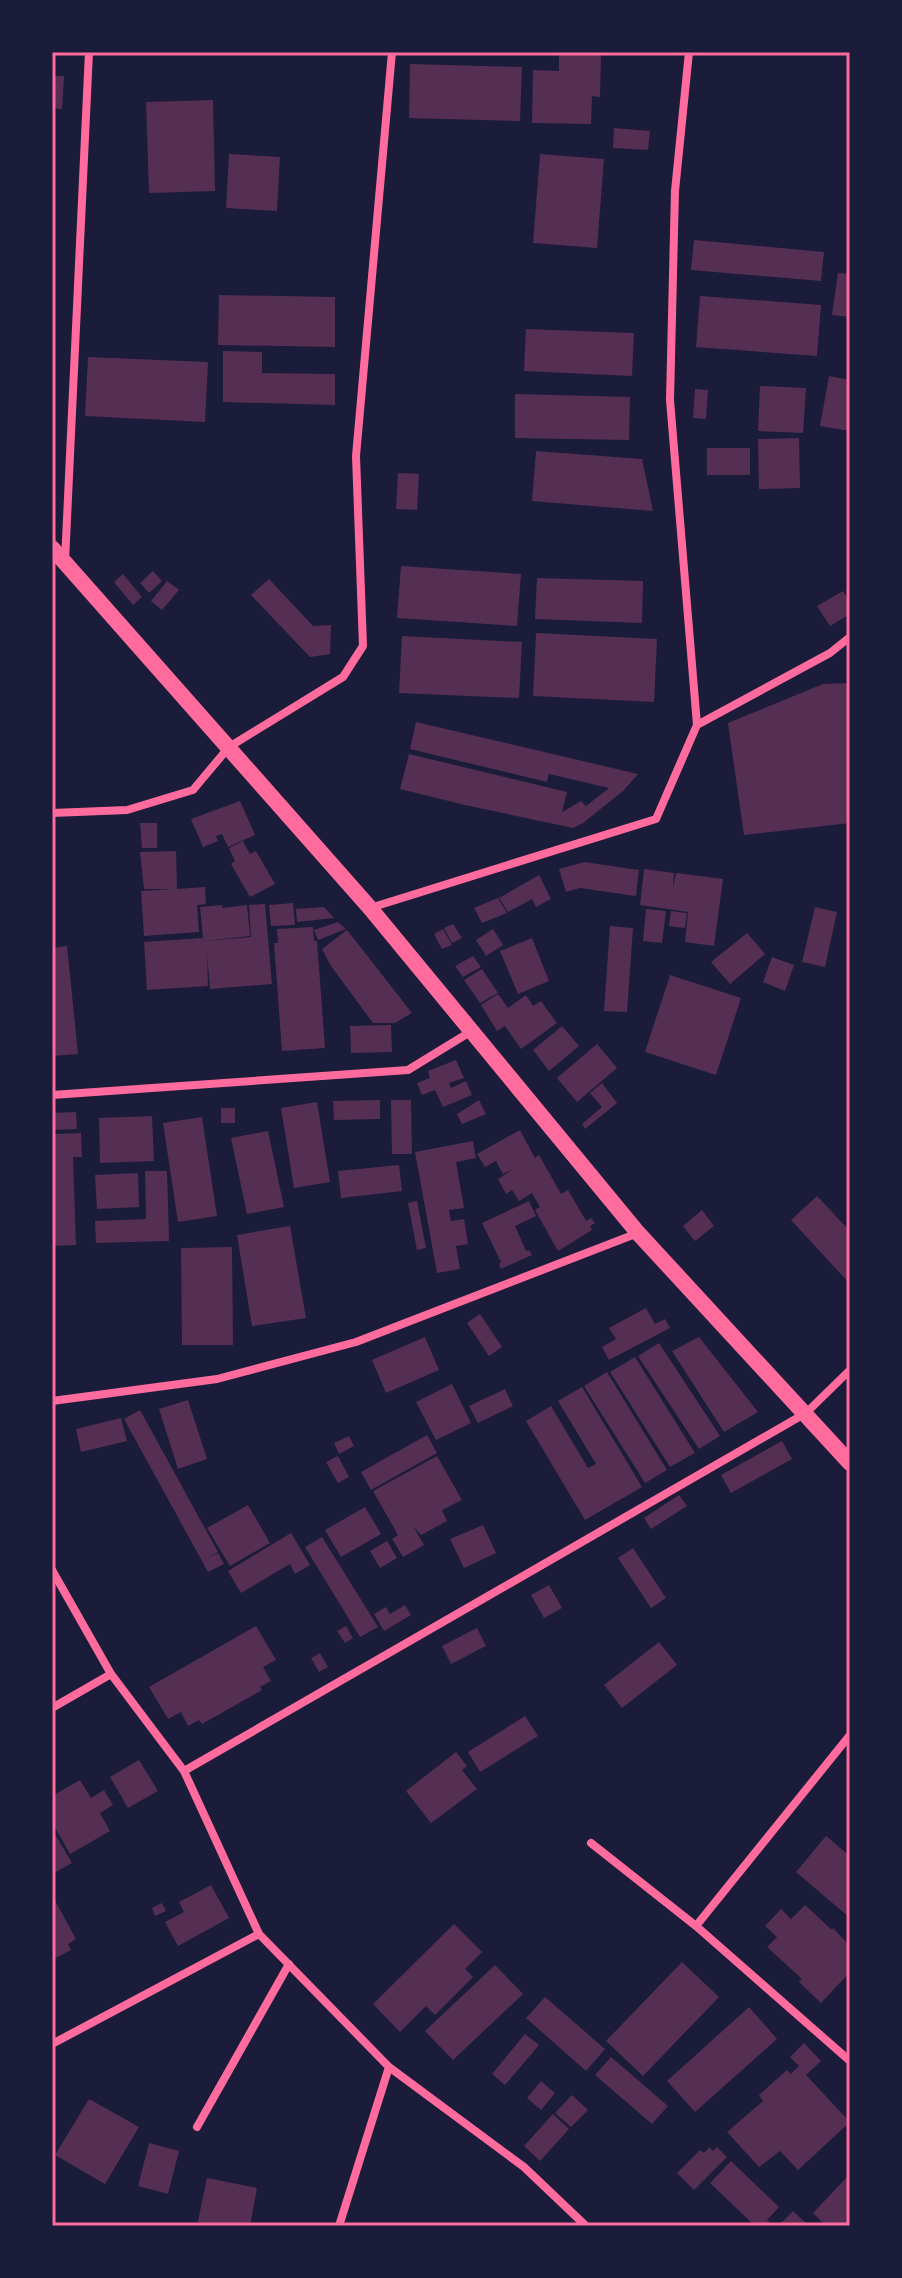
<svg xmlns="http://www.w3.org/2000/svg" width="902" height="2278" viewBox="0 0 902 2278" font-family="'Exo 2',sans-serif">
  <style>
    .building { fill: #542f53 }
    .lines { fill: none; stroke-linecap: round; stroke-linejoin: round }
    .minor { stroke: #ff6b9d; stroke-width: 8 }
    .secondary { stroke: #ff6b9d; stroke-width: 16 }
    .neatline { fill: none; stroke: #ff6b9d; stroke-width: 3 }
  </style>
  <rect width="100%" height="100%" fill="#1b1b3a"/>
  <path class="building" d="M559,52L601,53L600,97L592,96L591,124L532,123L533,70L559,71Z
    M410,64L522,67L520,121L409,118Z
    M52,76H64L62,109L52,108Z
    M213,100L215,191L149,193L146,102Z
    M614,128L650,131L648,150L613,148Z
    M229,154L280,157L277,211L226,208Z
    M540,154L604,159L597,248L533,243Z
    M694,240L824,252L821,281L691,270Z
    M838,273L850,274V317L832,315Z
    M219,295L335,297V347L218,345Z
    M700,296L821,305L817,356L696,347Z
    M526,329L634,333L632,376L524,371Z
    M223,351L262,352V373L335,374V405L223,402Z
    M88,357L208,362L205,422L85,416Z
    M829,376L850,380V431L820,426Z
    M760,386L806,388L803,433L758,431Z
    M695,389L708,390L706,419L693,418Z
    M515,394L630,397L629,440L515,438Z
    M799,438L800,488L759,489L758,439Z
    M707,448H750V475H707Z
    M536,451L642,459L653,511L532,501Z
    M398,473L419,474L417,510L396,509Z
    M401,566L521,574L517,626L397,618Z
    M153,571L162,581L149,593L140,583Z
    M123,574L142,597L133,605L114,582Z
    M537,578L643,581L642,623L535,619Z
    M269,579L313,626L331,625L330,654L310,657L251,595Z
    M167,581L179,590L162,610L151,601Z
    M843,591L850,602V614L830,626L817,606Z
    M536,633L657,639L654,702L533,696Z
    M402,636L522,642L519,698L399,693Z
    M850,683V823L744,835L728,723L823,684Z
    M416,722L638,774L623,791L583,823L573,828L465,805L400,789L409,754L567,792L562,812L581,801L586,806L609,788L549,774L547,782L410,749Z
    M240,801L255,835L228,847L222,834L216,836L218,841L203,847L191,819Z
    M140,823H157V848H142Z
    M243,841L250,854L256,851L275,884L250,897L231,864L235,861L229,848Z
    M176,851L177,889L205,887L206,904L197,905L199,932L144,936L141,891L173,889H144L140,852Z
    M584,862L639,870L636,896L580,888L566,892L559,869Z
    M644,869L674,873L673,889L676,873L723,879L714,946L685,942L688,912L640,905Z
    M539,875L551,899L536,907L532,899L508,912L499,898Z
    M498,898L507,913L482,923L474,908Z
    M293,903L295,925L271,926L269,905Z
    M265,904L272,984L210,989L207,954L208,986L147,990L144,942L203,938L200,907L222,905V908L247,905L250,936L205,941L251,937L249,905Z
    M324,907L334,918L297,922L296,909Z
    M815,907L837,912L825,967L802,962Z
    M646,909L666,911L662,943L643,941Z
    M671,911L687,913L685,928L669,926Z
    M338,922L346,929L318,940L314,930Z
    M453,924L462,938L452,943L444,928Z
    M610,926L633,928L627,1012L604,1011Z
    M313,927L314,941H317L325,1048L282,1051L274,943H278L277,929Z
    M443,929L452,945L442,949L434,934Z
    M493,929L503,945L486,956L476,940Z
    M347,930L412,1013L395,1023H373L331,966L322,949Z
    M747,933L765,954L730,984L711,962Z
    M532,938L549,981L518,994L500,951Z
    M67,946L78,1054L52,1056V948Z
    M473,956L481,967L463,977L455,966Z
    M772,957L794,965L785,991L763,982Z
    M482,969L498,993L480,1003L464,980Z
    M670,975L741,998L716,1075L645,1052Z
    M498,994L508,1008L526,995L533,1006L541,1001L557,1023L521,1049L505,1026L497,1031L481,1005Z
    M391,1025L392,1052L351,1053L350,1026Z
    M562,1026L579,1046L549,1071L533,1050Z
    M597,1044L617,1068L577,1102L557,1078Z
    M456,1060L464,1078L449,1083L451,1088L466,1081L472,1095L443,1107L435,1090L422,1095L417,1083L430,1078L428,1071Z
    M602,1083L617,1103L585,1129L582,1124L602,1107L590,1093Z
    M380,1100V1119L334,1120L333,1101Z
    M391,1100H411L412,1154H392Z
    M479,1100L486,1114L462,1124L457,1114Z
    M317,1102L330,1182L294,1188L281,1108Z
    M221,1108H235V1123H221Z
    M76,1112L77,1129L52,1130V1113Z
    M152,1116L154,1161L100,1163L99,1118Z
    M202,1117L217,1216L178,1222L163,1123Z
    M520,1130L535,1158L539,1155L561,1194L568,1190L586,1221L591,1218L595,1223L590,1226L592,1230L558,1251L535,1210L540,1207L532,1193L519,1201L512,1190L506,1194L498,1179L513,1169L503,1174L496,1161L485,1167L477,1154Z
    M268,1131L284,1207L247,1214L231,1138Z
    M81,1133L82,1157H73L76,1245L52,1246V1134Z
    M473,1141L476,1158L456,1162L464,1208L449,1210L451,1221L464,1219L468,1244L456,1246L460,1269L437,1273L415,1152Z
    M399,1165L402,1191L341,1198L338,1171Z
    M145,1171H167L169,1241L96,1243L95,1221L146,1219Z
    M138,1173L139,1207L97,1209L95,1175Z
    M817,1196L847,1228L850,1224V1284L791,1220Z
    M417,1201L426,1248L417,1250L408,1203Z
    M529,1201L536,1216L515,1226L526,1251L529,1250L532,1255L501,1269L499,1264L501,1262L482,1223Z
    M702,1210L714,1226L695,1241L683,1226Z
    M290,1226L306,1318L252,1326L237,1235Z
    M232,1247L233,1345H182L181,1248Z
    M646,1308L655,1324L665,1319L670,1328L609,1360L602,1347L616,1339L609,1328Z
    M480,1314L502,1347L489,1356L467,1323Z
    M425,1337L439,1370L386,1393L372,1360Z
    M699,1337L758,1412L724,1432L672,1351Z
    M659,1343L720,1436L699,1449L638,1356Z
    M635,1357L695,1453L670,1467L610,1372Z
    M607,1372L667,1470L645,1483L584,1386Z
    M452,1384L471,1423L436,1440L416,1402Z
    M582,1387L642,1487L585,1520L526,1421L551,1406L588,1468L596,1464L558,1401Z
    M505,1389L513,1406L478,1423L469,1406Z
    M188,1400L207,1459L178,1469L159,1409Z
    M140,1410L218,1552L202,1561L124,1419Z
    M121,1418L127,1441L81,1452L76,1429Z
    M427,1435L437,1453L371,1490L361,1472Z
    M349,1436L354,1446L339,1454L334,1443Z
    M782,1441L792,1459L731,1493L721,1475Z
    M338,1456L349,1477L338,1483L326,1462Z
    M437,1456L462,1500L442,1510L447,1521L421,1535L413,1526L424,1545L403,1557L392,1539L398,1535L373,1491Z
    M679,1495L687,1506L651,1529L644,1518Z
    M248,1505L270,1543L230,1566L207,1528Z
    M365,1507L381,1534L341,1557L325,1530Z
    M483,1525L496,1553L464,1568L450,1539Z
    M291,1533L310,1565L295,1574L290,1564L241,1593L228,1571Z
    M322,1537L378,1627L360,1637L305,1547Z
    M387,1541L397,1558L380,1568L370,1551Z
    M633,1548L666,1598L651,1608L618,1558Z
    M218,1553L224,1564L208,1572L202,1561Z
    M549,1585L562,1608L544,1618L531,1595Z
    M405,1605L411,1615L384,1631L374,1614L386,1607L390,1614Z
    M256,1626L276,1660L263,1667L271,1681L260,1687L262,1690L202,1724L199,1720L188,1726L181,1712L168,1719L149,1687Z
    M346,1626L353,1638L345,1643L337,1631Z
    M477,1628L486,1646L451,1664L442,1646Z
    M659,1642L677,1665L622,1708L604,1685Z
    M320,1653L328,1667L319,1672L311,1658Z
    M525,1716L538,1736L480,1772L468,1752Z
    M456,1752L467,1766L462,1770L477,1789L431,1823L406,1791Z
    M139,1760L158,1791L128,1808L110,1777Z
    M80,1780L91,1798L104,1790L113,1805L100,1813L110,1831L70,1854L52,1822V1796Z
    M52,1829L72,1863L52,1874Z
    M826,1836L850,1856V1918L796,1872Z
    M211,1885L229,1918L178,1946L165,1922L184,1912L179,1902Z
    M52,1895L76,1939L68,1944L71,1950L52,1960Z
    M162,1903L166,1911L155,1916L152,1908Z
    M805,1905L832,1930L833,1928L850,1946V1972L821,2003L799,1982L802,1979L767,1947L777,1937L765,1926L781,1909L791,1919Z
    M454,1924L482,1952L465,1969L473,1977L435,2015L426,2006L400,2032L373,2004Z
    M682,1962L719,1997L643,2076L606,2041Z
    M495,1965L523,1994L453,2060L425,2031Z
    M545,1997L605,2049L586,2071L526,2018Z
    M749,2007L777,2039L695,2112L667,2081Z
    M525,2034L539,2045L505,2085L492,2074Z
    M804,2043L821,2061L806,2075L850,2122L798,2170L780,2151L759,2167L727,2132L763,2101L759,2095L787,2070L791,2074L799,2066L790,2057Z
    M611,2057L668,2106L652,2124L595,2075Z
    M541,2081L555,2093L541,2110L527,2098Z
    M572,2095L588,2110L571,2127L555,2113Z
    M89,2099L139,2127L105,2184L55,2155Z
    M553,2114L569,2129L540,2161L524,2146Z
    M149,2143L179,2151L168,2194L138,2186Z
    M709,2147L713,2151L717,2147L727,2157L694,2190L677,2173L700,2150L704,2153Z
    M731,2161L779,2207L767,2220L770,2222L765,2226H755L710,2183Z
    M850,2174V2226H826L813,2213Z
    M207,2178L257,2188L250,2226H197Z
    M793,2211L809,2226H778Z"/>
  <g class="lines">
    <path class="minor" d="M689,52L675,191L670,400L697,725
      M65,561L89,52
      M52,813L127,810L193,790L229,747L343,677L363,646L356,456L392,52
      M370,908L656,819L697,725L830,653L850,637
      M52,1095L408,1070L470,1032
      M52,1401L217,1379L356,1342L638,1233
      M52,1570L111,1674L184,1771L259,1934L389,2067L524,2167L586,2226
      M52,1708L111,1674
      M184,1771L806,1413L850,1370
      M591,1843L696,1926L850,2061
      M696,1926L850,1735
      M52,2044L259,1934
      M197,2127L289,1964
      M339,2226L389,2067"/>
    <path class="secondary" d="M52,548L370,908L638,1233L850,1463"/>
  </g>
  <rect width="902" height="2278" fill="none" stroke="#1b1b3a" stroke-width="108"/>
  <rect x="54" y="54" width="794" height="2170" class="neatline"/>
</svg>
